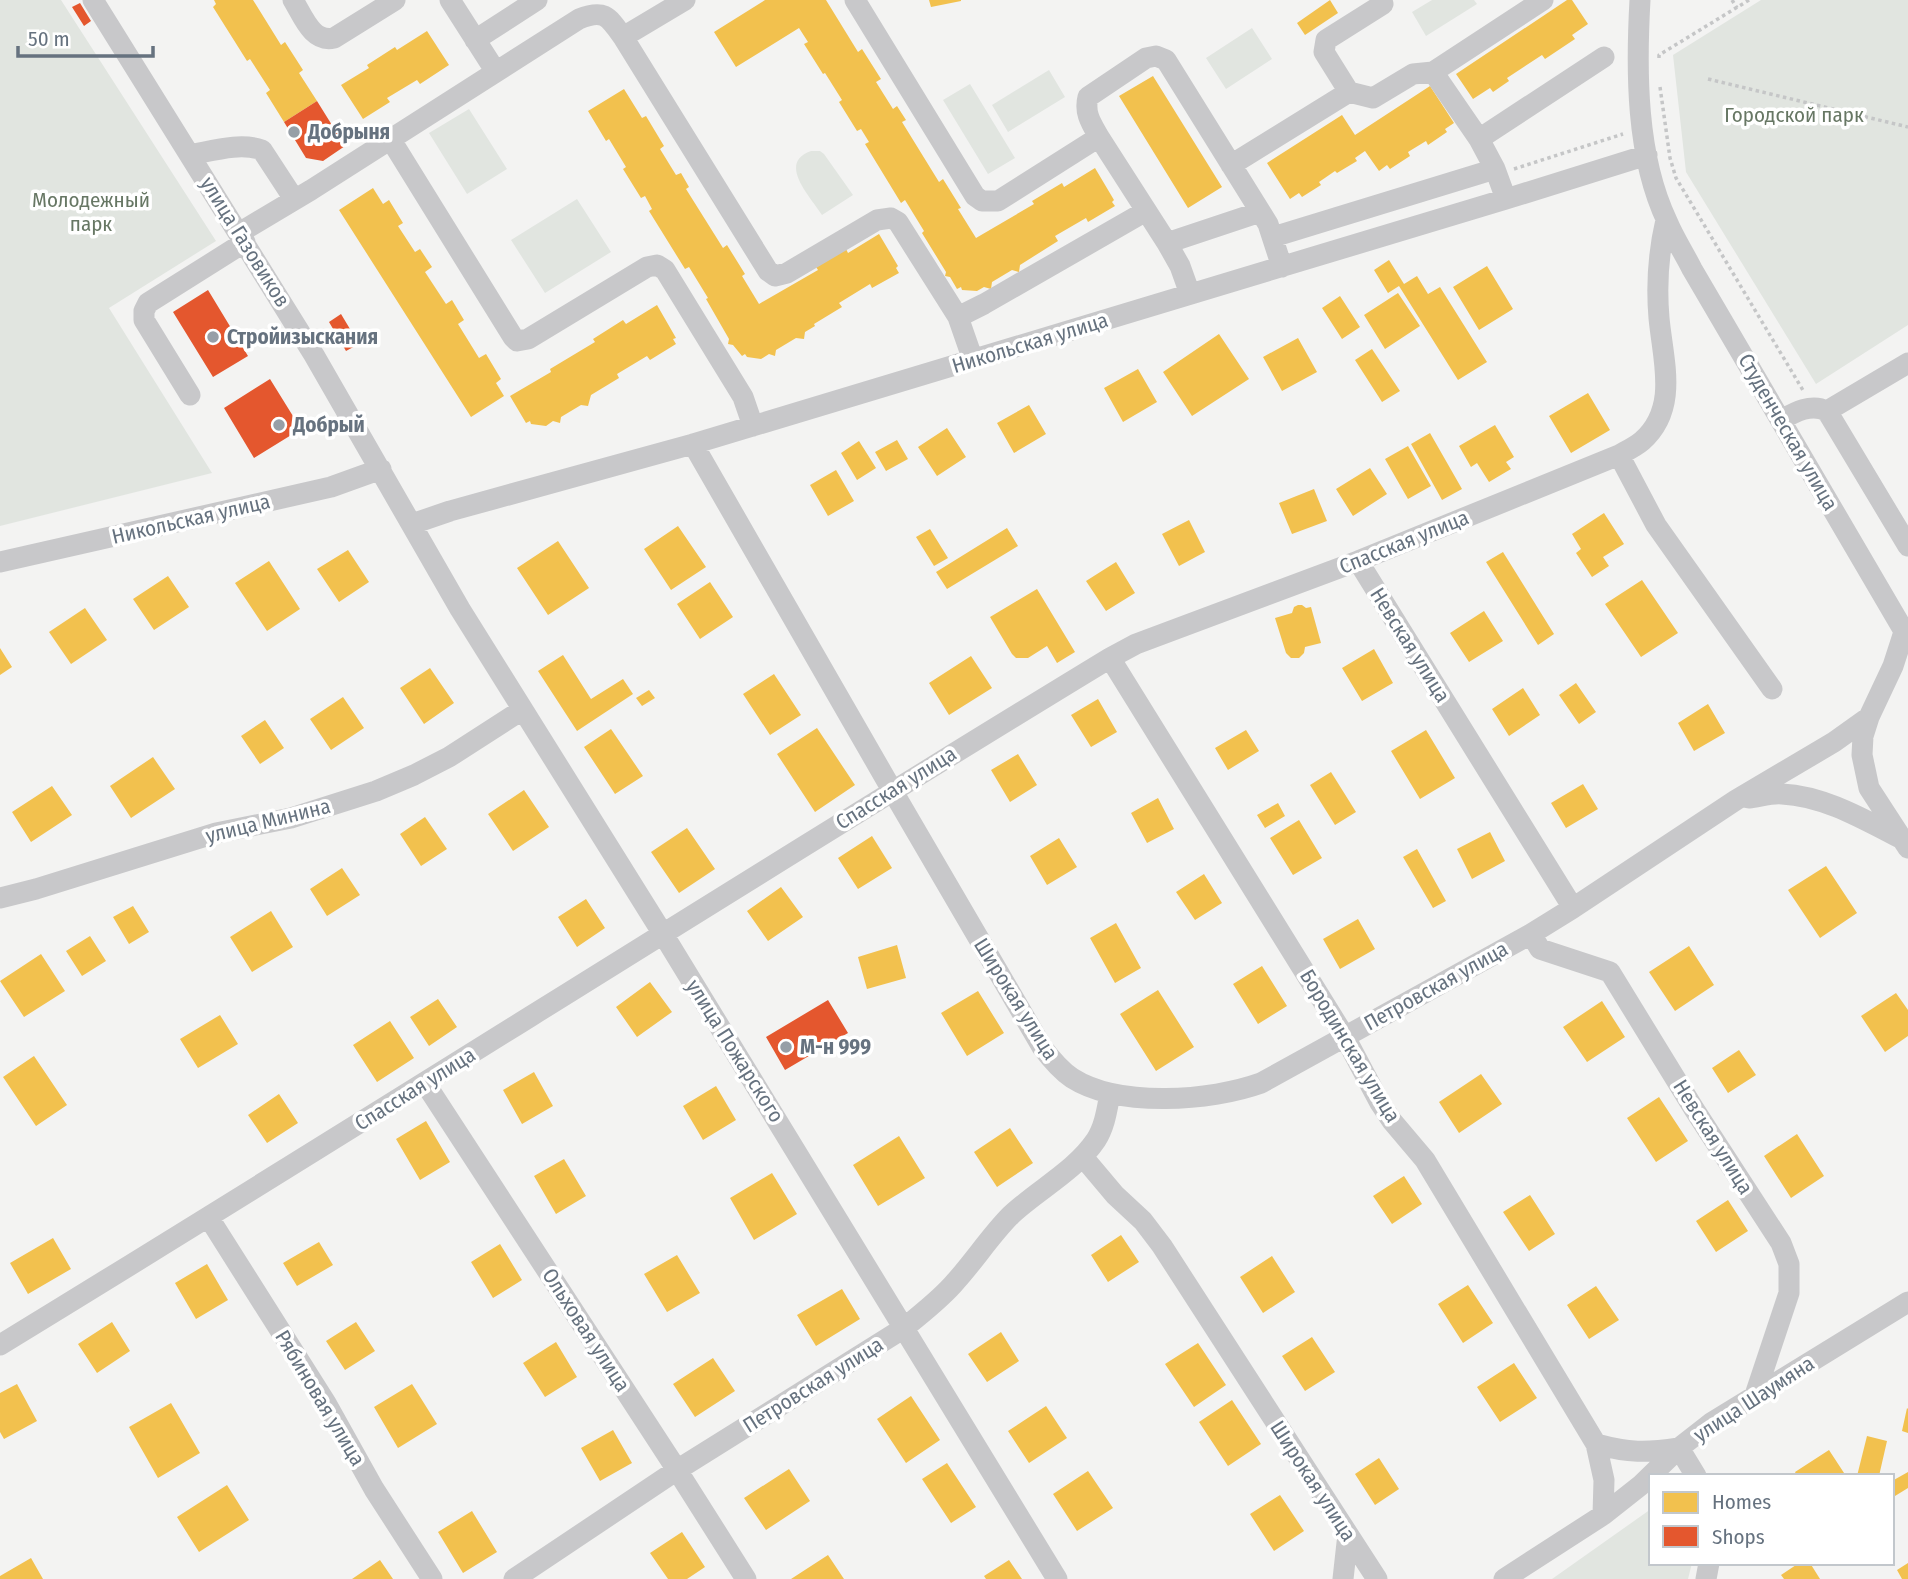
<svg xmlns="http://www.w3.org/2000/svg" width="1908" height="1579" viewBox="0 0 1908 1579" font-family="'Fira Sans Condensed',sans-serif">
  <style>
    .green { fill: #e1e5e0 }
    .homes { fill: #f2c14e }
    .shops { fill: #e4572e }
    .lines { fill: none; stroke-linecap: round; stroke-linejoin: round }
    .path { stroke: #c5c6c7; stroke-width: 3.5; stroke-dasharray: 3.5 3.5; stroke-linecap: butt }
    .minor { stroke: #c8c8ca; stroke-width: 21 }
    .poi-dot { fill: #979fa7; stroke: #fff; stroke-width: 2.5 }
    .labels { text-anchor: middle; stroke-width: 7; stroke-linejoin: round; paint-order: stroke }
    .park-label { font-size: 21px; fill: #677764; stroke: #fff }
    .poi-label { font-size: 21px; font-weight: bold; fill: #66727f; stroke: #fff; text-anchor: start }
    .street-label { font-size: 21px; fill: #66727f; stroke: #fff }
  </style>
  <rect width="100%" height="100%" fill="#f3f3f2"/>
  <path class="green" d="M0,0H61L216,241L109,308L212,473L0,526Z
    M1432,0H1474L1477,4L1426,36L1412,12Z
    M1761,0H1908V325L1816,384L1686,172L1673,55Z
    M1252,28L1272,59L1226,89L1206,58Z
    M1049,70L1065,97L1008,132L992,105Z
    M970,84L1015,158L988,174L943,100Z
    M469,109L507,169L467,194L429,133Z
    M811,151H820L824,154L853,195L822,215C810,196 777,163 811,151Z
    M577,199L611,252L545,293L511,240Z
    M1651,1509V1563H1692L1688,1579H1552Z"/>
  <path class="homes" d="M214,0H253L281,45L285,42L303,70L299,73L317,101L284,122L266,93L270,90L250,59L247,61L213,7L216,4Z
    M765,0H826L858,52L862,49L881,79L876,82L893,109L897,106L906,120L902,122L939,182L943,179L961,208L958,209L976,238L1034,204L1032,201L1062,183L1064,187L1095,168L1114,200L1112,202L1115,206L1088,222L1086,218L1055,236L1058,241L1020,265L1019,272L1012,270L992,282L991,289L984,287L977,291L962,290L961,287L957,289L950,277L945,276L946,272L922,233L924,231L905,200L901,203L865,144L869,142L861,129L857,131L839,102L842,100L825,73L823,74L804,44L808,42L799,28L736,67L714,32Z
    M929,0H961V1L931,7Z
    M1330,0L1338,13L1305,35L1297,23Z
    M1567,0H1572L1588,24L1572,35L1575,39L1545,59L1542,55L1507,78L1509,81L1493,92L1490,88L1473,99L1456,74Z
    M427,31L449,65L420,84L417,80L387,98L390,102L363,119L341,85L369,68L367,65L395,47L397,50Z
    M1153,76L1222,187L1188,208L1119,96Z
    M1430,86L1454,123L1445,129L1447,132L1428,145L1426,141L1408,152L1410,156L1390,169L1387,165L1379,171L1365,151L1355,158L1357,161L1337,173L1335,171L1319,182L1321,185L1302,197L1299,193L1290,199L1267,163L1342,115L1355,135Z
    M624,89L642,118L646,116L664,146L660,149L676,175L681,173L689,187L686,189L723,248L727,245L745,274L742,276L759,304L818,270L816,267L846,249L848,253L879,234L898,266L896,268L899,273L872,288L870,284L839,303L842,307L814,324L815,326L805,332L804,339L796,338L776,350L775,356L769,354L761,359L747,357L745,354L742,356L733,345L728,344L729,339L706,299L708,298L689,267L685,269L649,211L652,209L645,196L641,198L623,169L626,167L609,139L606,141L588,111Z
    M373,188L383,204L389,200L403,223L398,226L415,252L420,249L432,267L425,272L446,304L452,300L464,320L458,324L479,358L486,354L501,379L496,383L504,396L471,417L339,210Z
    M1389,260L1404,284L1417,276L1428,294L1440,287L1487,362L1458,380L1399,286L1388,293L1374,270Z
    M1487,266L1513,309L1479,330L1453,287Z
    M1398,293L1420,326L1385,349L1364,315Z
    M1340,296L1360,327L1342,339L1322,308Z
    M657,305L676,338L673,339L676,344L650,360L647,356L617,374L619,378L591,395L588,406L581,405L561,417L560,423L553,421L546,426L531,424L530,421L526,423L510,396L551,372L550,369L595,342L593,339L623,320L626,324Z
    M1219,334L1249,379L1192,416L1163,372Z
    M1298,338L1317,372L1282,391L1263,357Z
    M1372,349L1400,391L1382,402L1355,360Z
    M1138,369L1157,402L1123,422L1104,388Z
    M1588,393L1610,430L1571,453L1549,416Z
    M1029,405L1046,434L1014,453L997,423Z
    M1495,425L1514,457L1506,462L1511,469L1489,482L1477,463L1471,467L1459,446Z
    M947,428L966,457L937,476L918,447Z
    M1430,433L1462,489L1442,500L1411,444Z
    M897,440L908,459L886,471L875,452Z
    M859,441L876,468L857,480L841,453Z
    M1408,446L1431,486L1408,499L1385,459Z
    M1370,468L1387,494L1353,516L1336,489Z
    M836,470L854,501L828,516L810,485Z
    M1314,489L1327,521L1292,534L1279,503Z
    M1604,513L1624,544L1603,557L1609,566L1592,577L1576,553L1581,549L1572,534Z
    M1189,520L1205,552L1179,566L1162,534Z
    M678,526L706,567L671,590L644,549Z
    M1007,528L1018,546L947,589L936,572Z
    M930,529L948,558L934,566L916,537Z
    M558,541L589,588L548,615L517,568Z
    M348,550L369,582L339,602L317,569Z
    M1503,552L1554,634L1538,645L1486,562Z
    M269,561L300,609L267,631L235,583Z
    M1116,562L1135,593L1106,611L1086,581Z
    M168,576L189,607L154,630L133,599Z
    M1642,580L1678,633L1641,657L1605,604Z
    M710,582L733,617L700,639L677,604Z
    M1037,589L1075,652L1057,663L1047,646L1028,658H1016L1012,654L990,617Z
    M1298,605H1302L1306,608L1311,607L1321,643L1305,647L1304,653L1299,658H1291L1286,653L1275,618L1292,613L1294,607Z
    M85,608L107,640L71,664L49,632Z
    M1484,611L1503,641L1469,662L1450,633Z
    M0,648L12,667L0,675Z
    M1374,649L1393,683L1362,701L1342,668Z
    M563,655L591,699L623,679L633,694L577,731L538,671Z
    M971,656L992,688L949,715L929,683Z
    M430,668L454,703L424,724L400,688Z
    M774,674L801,715L770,735L743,694Z
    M1576,683L1596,712L1579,724L1559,695Z
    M1523,688L1540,715L1509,736L1492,709Z
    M649,690L655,698L642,706L636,698Z
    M343,697L364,728L331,750L310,719Z
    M1098,699L1117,732L1091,747L1071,715Z
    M1708,704L1725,733L1694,751L1678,723Z
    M265,720L284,748L260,764L241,736Z
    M817,728L855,785L815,812L777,754Z
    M611,729L643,776L615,794L584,747Z
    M1246,730L1259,751L1228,770L1215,748Z
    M1426,730L1455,778L1420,799L1391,751Z
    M1018,754L1037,785L1010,802L991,770Z
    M153,757L175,789L131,818L110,786Z
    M1331,772L1356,812L1335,825L1310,785Z
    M1583,784L1598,809L1566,828L1551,803Z
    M52,786L72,815L31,842L12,812Z
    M524,790L549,827L513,851L488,814Z
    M1158,798L1174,829L1147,843L1131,813Z
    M1278,803L1285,816L1265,828L1257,815Z
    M425,817L447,849L421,866L400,834Z
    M1299,820L1322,858L1293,875L1270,838Z
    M687,828L715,869L679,893L651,852Z
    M1490,832L1505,861L1472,879L1457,849Z
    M872,836L892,868L858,889L838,858Z
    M1059,838L1077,867L1047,885L1030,856Z
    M1417,849L1446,901L1433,908L1403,857Z
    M1826,866L1857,913L1820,938L1788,890Z
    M342,868L360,895L327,916L310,889Z
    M1204,874L1222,903L1195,920L1176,892Z
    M781,887L803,917L768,941L747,911Z
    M586,899L605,928L577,947L558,917Z
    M133,906L149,932L129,944L113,917Z
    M271,911L293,947L252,972L230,937Z
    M1358,919L1375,949L1340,969L1323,939Z
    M1116,923L1141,968L1115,983L1090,938Z
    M90,936L106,961L82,976L66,951Z
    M897,945L906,978L867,989L858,957Z
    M1689,946L1714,985L1675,1011L1649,972Z
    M41,954L65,991L24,1017L0,981Z
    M1262,966L1287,1006L1258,1024L1233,984Z
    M650,982L672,1012L637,1037L616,1007Z
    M1158,990L1194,1047L1156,1071L1120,1014Z
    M978,991L1004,1033L967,1056L941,1013Z
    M1896,993L1908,1010V1036L1885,1052L1861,1016Z
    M438,999L457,1027L429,1046L410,1017Z
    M1602,1001L1625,1037L1587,1062L1563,1027Z
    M220,1015L238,1044L198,1068L180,1039Z
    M390,1021L414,1058L377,1082L353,1045Z
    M1739,1050L1756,1075L1728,1093L1712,1068Z
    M34,1056L67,1105L36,1126L3,1077Z
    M534,1072L553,1106L522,1124L503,1090Z
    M1481,1074L1502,1104L1459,1133L1439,1102Z
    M716,1086L736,1120L703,1140L683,1106Z
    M279,1094L298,1123L267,1143L248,1115Z
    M1659,1097L1688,1141L1656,1162L1627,1118Z
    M426,1121L450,1162L420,1180L396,1139Z
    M1010,1128L1033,1163L997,1187L974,1152Z
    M1797,1134L1824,1176L1791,1198L1764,1156Z
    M899,1136L925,1178L878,1206L853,1165Z
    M564,1159L586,1196L556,1214L534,1176Z
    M772,1173L797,1214L754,1240L730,1198Z
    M1404,1176L1422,1204L1392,1224L1373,1196Z
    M1530,1195L1555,1234L1529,1251L1503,1212Z
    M1728,1200L1748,1231L1716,1252L1696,1221Z
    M1121,1235L1139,1262L1108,1282L1091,1255Z
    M53,1238L71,1269L28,1294L10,1263Z
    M319,1242L333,1265L297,1286L283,1263Z
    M500,1244L522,1280L493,1298L471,1262Z
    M677,1255L700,1293L667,1312L644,1274Z
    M1272,1256L1295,1292L1263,1313L1240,1277Z
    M207,1264L228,1300L196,1319L175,1283Z
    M1468,1285L1493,1323L1463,1343L1438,1304Z
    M1596,1286L1619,1320L1589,1339L1567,1305Z
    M842,1289L860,1319L816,1346L797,1315Z
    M112,1322L130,1351L97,1373L78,1344Z
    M356,1322L375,1351L345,1370L326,1341Z
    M1001,1332L1019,1361L987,1382L968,1354Z
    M1312,1337L1335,1372L1305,1391L1282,1356Z
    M556,1342L577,1377L545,1397L523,1363Z
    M1198,1343L1226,1385L1194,1407L1165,1364Z
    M713,1358L735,1391L695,1417L673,1384Z
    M1514,1363L1537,1398L1500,1422L1477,1387Z
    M17,1384L37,1421L4,1439L0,1432V1393Z
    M412,1384L437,1424L398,1448L374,1407Z
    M911,1396L940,1440L906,1463L877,1419Z
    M1232,1400L1261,1444L1228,1466L1199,1422Z
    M171,1403L200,1453L158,1478L129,1427Z
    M1046,1406L1067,1438L1029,1463L1008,1431Z
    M1907,1408L1908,1409V1433L1902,1431Z
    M613,1430L632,1463L600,1481L581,1448Z
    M1867,1436L1887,1441L1879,1476H1857Z
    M1829,1450L1846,1476H1797L1795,1472Z
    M1379,1458L1399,1489L1375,1505L1355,1474Z
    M947,1463L976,1507L951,1523L922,1479Z
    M789,1469L810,1501L766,1530L744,1498Z
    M1088,1471L1113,1508L1077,1531L1053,1494Z
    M1908,1472V1488L1895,1496L1892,1491V1481Z
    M227,1485L249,1520L199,1552L177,1517Z
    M1280,1495L1304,1531L1274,1551L1250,1514Z
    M472,1511L497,1552L463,1573L438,1532Z
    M682,1532L705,1567L687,1579H668L650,1553Z
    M828,1555L844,1579H791Z
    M31,1558L43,1579H0V1576Z
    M380,1560L393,1579H352Z
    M1009,1560L1022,1579H986L984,1576Z
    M1799,1563H1810L1820,1579H1784L1781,1575Z
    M1908,1563V1579H1902L1897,1570Z"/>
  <path class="shops" d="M80,3L91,21L84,26L72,7Z
    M317,101L345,146L323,161L306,158L284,122Z
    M208,290L248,356L213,377L173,312Z
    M341,314L359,344L346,351L329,322Z
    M270,379L301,429L254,458L224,408Z
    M828,1000L848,1033L785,1070L766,1037Z"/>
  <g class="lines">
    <path class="path" d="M1732,0L1737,8
      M1659,58V55L1749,0
      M1708,79L1908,127
      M1660,87L1670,158L1676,178L1804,392
      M1514,169L1623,134"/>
    <path class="minor" d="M93,0L314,355L460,609L663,934L1057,1579
      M293,0C303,16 312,43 334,38L395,0
      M450,0L496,72
      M855,0L975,196L982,201H998L1099,137L1167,243L1180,266L1190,294
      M1640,0C1636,71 1636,156 1667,221C1674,238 1684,253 1692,269L1908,638
      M623,37L685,0
      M475,40L537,0
      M1433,72L1543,0
      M1349,92L1324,52L1326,40L1383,4
      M1099,137C1091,123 1084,113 1088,97L1146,58L1156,56L1166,60L1268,224L1282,267
      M1479,139L1604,57
      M391,140L513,337L517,341L528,339L647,267L657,265L665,270L743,397L753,426
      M190,155C212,151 240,142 262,150L294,199
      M1231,165L1349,92L1373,98L1413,74L1433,72L1479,139L1495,169L1506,199
      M239,233L311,190L579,19C604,9 608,16 623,37L768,271L775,276L787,273L877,220L891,218L898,222L958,317L973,360
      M1273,237L1495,169
      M1167,243L1260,212
      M958,317L984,304L1146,211
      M190,395L144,320V311L148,303L245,242
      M1827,411L1908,363
      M1781,420C1795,412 1811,403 1827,411L1908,546
      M693,444L892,790L1042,1047C1051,1059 1060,1070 1072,1078C1119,1108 1211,1101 1261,1083L1531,934L1573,908L1736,800L1834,742L1869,717
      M1619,455L1656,525L1772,689
      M412,524L450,511L693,444L1506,199L1647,155
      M1358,561L1573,908
      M0,562L331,487L381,469
      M1904,632L1893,666L1869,717L1863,736L1862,755L1869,788L1908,848
      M1110,658L1345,1037L1380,1103L1392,1121L1425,1160L1596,1444L1604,1480L1603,1515
      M1749,798C1759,797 1771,793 1782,794C1824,796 1863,819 1900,838
      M0,898L36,889L216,833L291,818L376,791L414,775L449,757L522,710
      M1531,934L1540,949L1610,972L1694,1109L1781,1243L1789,1264V1293L1755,1395
      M425,1083L677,1470L746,1579
      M1083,1157L1115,1195L1143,1221L1162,1246L1377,1579
      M209,1218L326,1403L374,1489L432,1579
      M0,1345C372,1118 738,884 1110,658L1136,644L1358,561L1619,455C1626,451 1635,447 1642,441C1679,408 1663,361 1659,318C1656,283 1658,254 1666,220
      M1596,1444C1629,1453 1646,1453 1679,1448L1696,1476
      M514,1579L677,1470L904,1328C922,1313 941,1299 956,1281C975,1260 991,1235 1011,1215C1039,1189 1075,1171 1096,1140C1105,1126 1107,1109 1110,1094
      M1343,1579L1348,1534
      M1504,1579L1603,1515L1641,1485L1679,1448L1711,1423L1908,1302
      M1706,1579L1709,1563"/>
  </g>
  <g class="poi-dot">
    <circle cx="294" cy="132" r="7"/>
    <circle cx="213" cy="337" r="7"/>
    <circle cx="279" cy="425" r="7"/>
    <circle cx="786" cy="1047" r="7"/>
  </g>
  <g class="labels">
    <g class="park-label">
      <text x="1794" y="122">Городской парк</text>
      <text x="91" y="207">Молодежный<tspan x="91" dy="24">парк</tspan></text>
    </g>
    <g class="poi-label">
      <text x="308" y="139">Добрыня</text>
      <text x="227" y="344">Стройизыскания</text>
      <text x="293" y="432">Добрый</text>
      <text x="800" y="1054">М-н 999</text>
    </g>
    <g class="street-label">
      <text transform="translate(245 242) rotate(58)" y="7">улица Газовиков</text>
      <text transform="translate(1030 343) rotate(-17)" y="7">Никольская улица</text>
      <text transform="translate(1788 432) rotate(60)" y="7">Студенческая улица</text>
      <text transform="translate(191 519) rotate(-13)" y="7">Никольская улица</text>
      <text transform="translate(1404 542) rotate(-22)" y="7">Спасская улица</text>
      <text transform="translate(1410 645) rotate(58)" y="7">Невская улица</text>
      <text transform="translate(896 788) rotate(-32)" y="7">Спасская улица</text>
      <text transform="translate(268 821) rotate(-14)" y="7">улица Минина</text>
      <text transform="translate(1436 986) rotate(-29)" y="7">Петровская улица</text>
      <text transform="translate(1016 999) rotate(58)" y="7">Широкая улица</text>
      <text transform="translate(1350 1046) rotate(59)" y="7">Бородинская улица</text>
      <text transform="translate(735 1051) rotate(58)" y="7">улица Пожарского</text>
      <text transform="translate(415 1089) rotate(-32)" y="7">Спасская улица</text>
      <text transform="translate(1713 1137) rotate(58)" y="7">Невская улица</text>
      <text transform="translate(586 1330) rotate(57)" y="7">Ольховая улица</text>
      <text transform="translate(813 1385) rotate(-32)" y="7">Петровская улица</text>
      <text transform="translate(320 1398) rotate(59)" y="7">Рябиновая улица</text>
      <text transform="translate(1754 1399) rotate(-33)" y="7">улица Шаумяна</text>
      <text transform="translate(1313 1481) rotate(57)" y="7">Широкая улица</text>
    </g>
  </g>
  <rect x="1649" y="1474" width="245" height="91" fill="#ffffff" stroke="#c2c7cc" stroke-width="2"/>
  <rect x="1663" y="1492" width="35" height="21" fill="#f2c14e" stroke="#c2c7cc" stroke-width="2"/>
  <text x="1712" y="1509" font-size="21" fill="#66727f">Homes</text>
  <rect x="1663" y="1526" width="35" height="21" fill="#e4572e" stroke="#c2c7cc" stroke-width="2"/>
  <text x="1712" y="1544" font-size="21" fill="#66727f">Shops</text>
  <path d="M18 46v10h135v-10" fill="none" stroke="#66727f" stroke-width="3.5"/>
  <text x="28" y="46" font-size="21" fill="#66727f" stroke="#ffffff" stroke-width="5" paint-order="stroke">50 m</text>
</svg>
